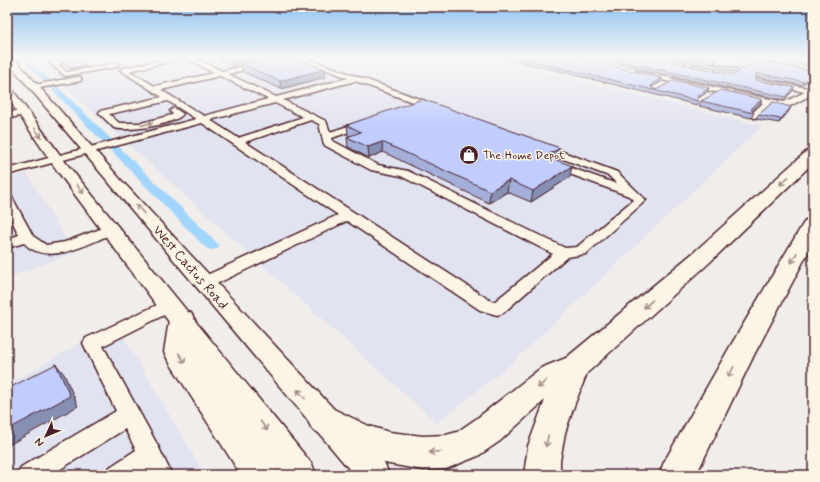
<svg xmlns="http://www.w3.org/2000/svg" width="820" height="482" viewBox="0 0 820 482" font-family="Mynerve,sans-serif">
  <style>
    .built { fill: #e2e3f0 }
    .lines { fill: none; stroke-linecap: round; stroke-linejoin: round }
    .canal { fill: #a1d5ff; fill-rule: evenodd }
    .minor-tunnel { stroke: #cfc4c4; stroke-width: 8; stroke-dasharray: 8 3.5; stroke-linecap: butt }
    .minor-casing { stroke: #4a1f2b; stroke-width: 3 }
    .major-casing { stroke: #4a1f2b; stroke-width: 3 }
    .highway-casing { stroke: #4a1f2b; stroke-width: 3 }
    .minor { fill: #fcf5e5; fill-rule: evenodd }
    .major { fill: #fcf5e5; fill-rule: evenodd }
    .highway { fill: #fcf5e5; fill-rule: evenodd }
    .wall { fill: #a5b0da; stroke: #4a1f2b }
    .shaded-wall { fill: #8690b2; stroke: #4a1f2b }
    .building { fill: #c0cdfe; stroke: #4a1f2b }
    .oneway { stroke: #a38a88 }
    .labels { text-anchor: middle; stroke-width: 3; stroke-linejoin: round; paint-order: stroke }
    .far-poi-label { font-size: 12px; fill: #4a1f2b; stroke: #fcf5e5; text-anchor: start }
    .street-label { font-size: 14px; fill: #4a1f2b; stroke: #fcf5e5 }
  </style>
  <rect width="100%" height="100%" fill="#f0edea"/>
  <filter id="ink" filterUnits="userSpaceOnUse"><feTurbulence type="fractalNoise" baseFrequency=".025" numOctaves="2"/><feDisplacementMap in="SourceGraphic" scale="8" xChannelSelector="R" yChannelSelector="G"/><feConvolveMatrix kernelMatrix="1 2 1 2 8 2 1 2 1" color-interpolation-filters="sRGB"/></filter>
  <g filter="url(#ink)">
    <path class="built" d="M33,58H492L762,126L512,363L437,423Z
      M27,173L74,253L7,278V179Z
      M115,323L205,475H7V385Z"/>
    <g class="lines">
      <path class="canal" d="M21,58H28L51,80V83H54L217,243L219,246L217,249L212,250L207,249Z"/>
      <path class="minor-tunnel" d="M72,70L86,68"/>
      <defs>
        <path id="minor" d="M67,58H81L58,64L67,72L116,63L119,65L116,67L65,76L50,63Z
          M172,58H186L129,71L155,86L214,73L186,58H195L222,71L279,58H292L228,74L276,97L348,78L296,58H306L425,101L426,103L425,105L413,110H407L406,108L415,103L355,81L283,100L326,121L330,132L363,121H369L371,123L369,125L332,138L333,141L378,165L408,171L565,248L577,247L633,200L629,196L559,170L558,168L563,165L617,184L609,176L536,149L535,147L536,145H544L617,172L646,200L586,254L567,257L503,313L497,315L480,310L347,221L210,287L204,288L198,287L196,283L198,279L338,215L202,123L7,175V169L196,119L168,101L109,114L119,123H141L172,115L173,114L170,111L174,108L183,114C174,125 128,132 114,128L99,113L100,111L162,97L120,70L123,68ZM220,76L268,99L204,116L161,90ZM275,103L303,117L238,138L210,120ZM311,120L319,124L324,145L371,170L401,176L553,254L494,302L491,301L245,142Z
          M695,58H703L674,77H668L667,75Z
          M739,58H754L776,64L773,66Z
          M637,71L784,102L805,92L755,82V78L813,89V94L788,107L771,104L757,117L754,118L750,115L763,103L635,74V72Z
          M78,77H81V81L33,89L29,87L33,85Z
          M24,109L27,110L28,112L27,114L7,119V113Z
          M7,195L11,196L13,199L33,236L46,245L65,242L111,225L116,226L118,229L116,232C90,243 48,268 24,243L7,248V239L19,235L7,211Z
          M170,299L176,301L178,305L176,309L103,346L158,446L172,475H148L146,470L139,475H106L110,467L136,450L125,429L51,475H17L21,467L116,411L83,343L86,338Z"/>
        <path id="major" d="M7,58H14L121,180L385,464L389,475H354L7,61Z
          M7,87L11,88L66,163L312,464L316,475H282L56,169L7,97Z"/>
        <path id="highway" d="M813,149V163L709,263L587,373L574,406L565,433L560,461V475H524L528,446L545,400L500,441L478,456L446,469L423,470L389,464L364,457L352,452L312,429L307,419L312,409L323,404L369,426L389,432L423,436L446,435L457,432L476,419L541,368L566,358L693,253L807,151Z
          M813,218V243L754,355L696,475H659L664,462L731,345L803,224L806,220Z
          M182,310L191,313L195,320L192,350L275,462L280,475H241L168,360L164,352L169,320L173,313Z"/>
      </defs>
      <use href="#minor" class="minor-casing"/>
      <use href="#major" class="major-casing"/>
      <use href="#highway" class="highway-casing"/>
      <use href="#minor" class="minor"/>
      <use href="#major" class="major"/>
      <use href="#highway" class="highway"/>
    </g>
    <path class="wall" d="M216,58H252L253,62L326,77L281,89L243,72L241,65L234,67Z
      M506,58H578L661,82L651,87L656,90L709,88L707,92L697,99L699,101L697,105Z
      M591,58H655L734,75L737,73L733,72L668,58H709L717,64L744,69L813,71L802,85L756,77V80L794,87L793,91L784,100Z
      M764,58H813V67Z
      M63,62L85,65V67L72,70L64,64Z
      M762,99L760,104L752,111L754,113L751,118L699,106L701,101Z
      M789,111L779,123L756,119L758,115Z
      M347,125L558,158L556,160L570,177L531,202L507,192L489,203L383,152L369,158L348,147L347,137L350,136L348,135Z"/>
    <path class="shaded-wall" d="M244,58H252L253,62L234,67L233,61Z
      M85,65V67L72,70L71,68Z
      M325,69L326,77L281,89L280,81Z
      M813,75V77L802,85L804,82Z
      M662,78L661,82L651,87L652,84Z
      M794,87L793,91L784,100L786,97Z
      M709,88L707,92L697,99L698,96Z
      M762,99L760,104L750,113L751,109Z
      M791,107L789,111L779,123L781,119Z
      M382,142L383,152L369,158L368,147Z
      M560,148L558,158L544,167L546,156Z
      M572,166L570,177L531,202L533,191Z
      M509,180L507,192L489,203L490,191Z
      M7,217L12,229L7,231Z
      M56,364L64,374L78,406L7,446V430Z"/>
    <path class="building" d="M228,58H244L233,61Z
      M269,58H294L325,69L280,81L241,64Z
      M520,58H578L662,78L652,84L651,87L656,90L674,80L709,88L698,96L697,99L699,101Z
      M606,58H655L734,75L740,71L735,68L685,58H709L719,60L714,63L744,69L757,60L813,71V75L804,82L756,73V80L794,87L786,97Z
      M782,58H813V64Z
      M76,59L85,65L71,68L63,62Z
      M721,90L762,99L751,109L754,113L701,101Z
      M422,99L560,148L546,156L572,166L533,191L509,180L490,191L382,142L368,147L347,137L361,132L347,125Z
      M773,102L791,107L781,119L758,115Z
      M7,219L10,226L7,227Z
      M56,364L70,396L7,430V389Z"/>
    <defs><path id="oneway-shaft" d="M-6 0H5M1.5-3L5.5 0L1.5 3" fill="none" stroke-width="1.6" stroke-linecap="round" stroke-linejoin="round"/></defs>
    <g class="oneway">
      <use href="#oneway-shaft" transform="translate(147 124) rotate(-14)"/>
      <use href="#oneway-shaft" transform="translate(38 133) rotate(55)"/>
      <use href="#oneway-shaft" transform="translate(784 181) rotate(137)"/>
      <use href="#oneway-shaft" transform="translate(80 189) rotate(52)"/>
      <use href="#oneway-shaft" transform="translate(140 209) rotate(-131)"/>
      <use href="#oneway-shaft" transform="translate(794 258) rotate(119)"/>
      <use href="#oneway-shaft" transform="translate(648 304) rotate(139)"/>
      <use href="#oneway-shaft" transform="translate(182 358) rotate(56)"/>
      <use href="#oneway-shaft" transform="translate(731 372) rotate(118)"/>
      <use href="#oneway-shaft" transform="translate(542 384) rotate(139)"/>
      <use href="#oneway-shaft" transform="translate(301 394) rotate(-131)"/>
      <use href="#oneway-shaft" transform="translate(264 426) rotate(53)"/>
      <use href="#oneway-shaft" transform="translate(547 441) rotate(102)"/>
      <use href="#oneway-shaft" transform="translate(435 452) rotate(175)"/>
    </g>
  </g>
  <linearGradient id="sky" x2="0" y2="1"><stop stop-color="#8bc1f1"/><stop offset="0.46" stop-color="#f8f7f6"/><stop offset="1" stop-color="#f8f7f6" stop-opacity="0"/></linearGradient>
  <rect width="820" height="126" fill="url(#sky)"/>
  <defs>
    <symbol id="shop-disc" viewBox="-11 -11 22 22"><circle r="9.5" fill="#4a1f2b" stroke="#fcf5e5"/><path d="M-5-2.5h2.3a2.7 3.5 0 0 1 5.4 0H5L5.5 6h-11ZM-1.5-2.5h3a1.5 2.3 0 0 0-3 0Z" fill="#fff"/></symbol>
  </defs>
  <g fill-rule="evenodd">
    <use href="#shop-disc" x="458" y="144" width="22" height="22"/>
  </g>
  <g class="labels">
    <g class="far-poi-label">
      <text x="483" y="159">The Home Depot</text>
    </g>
    <g class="street-label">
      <text transform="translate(191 267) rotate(49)" y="5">West Cactus Road</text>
    </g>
  </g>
  <rect width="820" height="482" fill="none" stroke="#fcf5e5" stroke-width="24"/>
  <rect x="12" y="12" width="796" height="458" fill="none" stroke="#4a1f2b" stroke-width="1.5" filter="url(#ink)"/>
  <g transform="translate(46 436) rotate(226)" stroke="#fcf5e5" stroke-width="3" paint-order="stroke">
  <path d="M0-3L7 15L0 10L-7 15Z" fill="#4a1f2b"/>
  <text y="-6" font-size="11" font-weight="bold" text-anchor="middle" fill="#4a1f2b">N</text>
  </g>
</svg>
